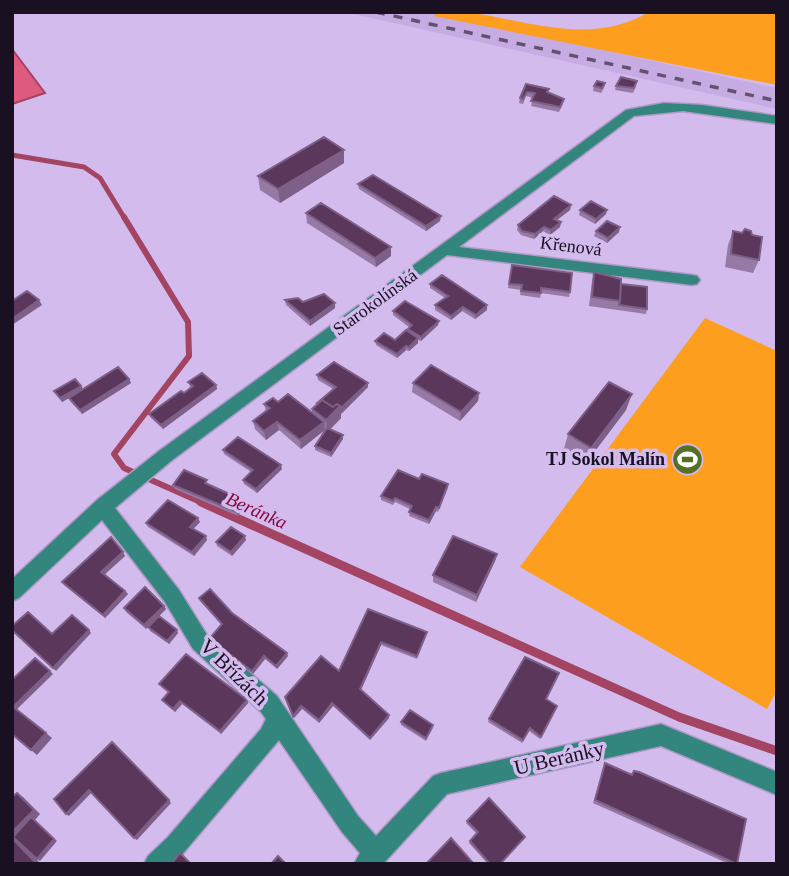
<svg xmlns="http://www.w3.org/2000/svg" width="789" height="876" viewBox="0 0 789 876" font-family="'Times New Roman',serif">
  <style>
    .built { fill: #c7ace3 }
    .green { fill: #fd9e1e }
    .water { fill: #de5b7f; stroke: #a34463; stroke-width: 2 }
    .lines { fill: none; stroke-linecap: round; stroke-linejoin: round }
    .stream-far2 { stroke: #a34463; stroke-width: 5 }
    .stream-far1 { stroke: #a34463; stroke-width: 6 }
    .stream { stroke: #a34463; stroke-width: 9 }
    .minor-casing { stroke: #ae99c5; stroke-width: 3 }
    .minor { fill: #32867e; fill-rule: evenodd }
    .rail { stroke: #615271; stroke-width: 3.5; stroke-dasharray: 9 9; stroke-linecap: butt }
    .wall { fill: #9679a4 }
    .shaded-wall { fill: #7e5f87 }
    .building { fill: #5a375b; stroke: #7e5f87; stroke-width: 2 }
    .labels { text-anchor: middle; stroke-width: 7; stroke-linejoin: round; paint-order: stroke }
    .street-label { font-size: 18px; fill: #191022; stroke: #d3bbee }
    .poi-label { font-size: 18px; font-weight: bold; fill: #191022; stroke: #d3bbee; text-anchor: end }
    .water-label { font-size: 19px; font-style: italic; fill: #88083c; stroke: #d3bbee }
    .near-street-label { font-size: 21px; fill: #191022; stroke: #d3bbee }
  </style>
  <rect width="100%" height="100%" fill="#d3bbee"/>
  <path class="built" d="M345,12H430L777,88V109Z"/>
  <path class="green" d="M436,12C448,12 462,11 474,13C533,23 593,45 649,12H777V85L434,16Z
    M705,318L777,351V690L767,709L520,567Z"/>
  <path class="water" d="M12,49L45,93L12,104Z"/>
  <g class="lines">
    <path class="stream-far2" d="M12,155L84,167L100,178L125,219"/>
    <path class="stream-far1" d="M124,217L188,322L189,356L114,454L124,468L205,504"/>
    <path class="stream" d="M201,502L679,717L777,751"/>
    <defs>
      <path id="minor" d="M664,103L702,105L777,116V124L683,111L634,116L459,247L692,275L697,276L700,280L697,284L692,285L447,255L171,461L115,508L179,590L207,635L277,696L358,816L376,836L433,776L441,773L661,724L777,772V795L661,746L447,794L383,864H354L360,853L342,832L279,740L174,864H144L148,856L168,837L261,729L266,719L261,712L193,649L165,602L102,520L19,598L12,601V579L97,500L159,451L626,110Z"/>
    </defs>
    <use href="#minor" class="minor-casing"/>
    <use href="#minor" class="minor"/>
    <path class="rail" d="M376,12L777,101"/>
  </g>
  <path class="wall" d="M605,83L604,88L601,93L593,91L594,86Z
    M526,84L549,89L548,92L563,104L559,112L531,106L533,98L526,96L523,104L519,103L520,98Z
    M616,86H636L633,93L615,90Z
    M344,150V163L280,203L260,190L258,176Z
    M358,184L440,221L426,231L359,189Z
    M571,205L570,210L557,220L561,222L560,227L550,235L543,231L534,239L521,235L517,230L518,225Z
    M580,210L606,214L595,224L579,215Z
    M306,213L391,256L376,267L307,223Z
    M596,231L619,232L607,243L594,236Z
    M733,231L742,233L759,260L753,273L725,267L728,245Z
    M512,265L570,292L569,297L541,293L540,298L520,295L521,290L508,288Z
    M594,272L621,284L647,309L646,314L589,306L592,281Z
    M430,284L487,305V310L475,319L462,311L451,320L435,310V305L445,298L430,288Z
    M285,300L303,302L335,308L310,326L286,305Z
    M393,311L438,325L421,341L418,340V343L409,351L406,350L397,358L376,345L375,341L395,340L408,332V329L410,328L393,315Z
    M317,375L368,383V387L341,414V418L330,430L343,435V439L331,457L315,450V446L324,430L301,449L279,430L266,440L255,429L253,421L266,411L264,404L278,402L312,413V409L333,389L318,380Z
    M129,379L131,383L82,414L71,402L69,398L62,402L54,391L81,386L83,389Z
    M188,382L216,385L217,389L163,429L151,418L149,414L191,388Z
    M413,383L479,393L478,401L460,421L412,392Z
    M626,410L586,463L564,449L568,434Z
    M223,450L282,469L257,493L244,484L243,480L251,472L224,454Z
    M208,484L245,501L246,505L238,516L175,489L173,485Z
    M448,484V488L438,512L436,511L429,524L409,516L410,509L395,502L393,505L381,500V496Z
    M200,522L193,529L207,540L194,556L148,527L146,523Z
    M246,540L232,556L217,546L216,542Z
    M497,554L495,561L476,602L433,582V575Z
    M125,556L105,574L125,591L128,594L105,618L65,586L62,582Z
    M199,598L232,613L288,656L277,669L265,659L253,674L210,642L209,639L222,625L200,601Z
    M164,606L166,609L159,616L178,633L169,644L150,631L148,627L152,623L146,629L126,612L124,608Z
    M368,609L427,632L426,636L417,659L381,645L361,690L389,715V718L370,740L333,706L319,723L302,709L294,718L285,697L339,671Z
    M159,684L247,700L248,703L221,734L182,704L175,712L162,700L168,692Z
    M546,699L557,706L540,739L529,731L522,743L488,722L489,719Z
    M401,722L433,728L426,741L401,725Z
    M605,763L631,775L634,771L737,864H729L593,803L604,766Z
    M489,798L501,864H488L469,843L477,834L466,823L467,821Z"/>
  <path class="shaded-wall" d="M344,150V163L280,203L278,189Z
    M571,205L570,210L553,223L554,219Z
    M607,210L606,214L595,224L596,219Z
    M441,216L440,221L426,231V226Z
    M561,222L560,227L550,235L551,230Z
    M544,227L543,231L534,239L535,234Z
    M620,227L619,232L607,243L608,238Z
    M391,247V256L376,267L375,258Z
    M39,300L42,305L12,325V319Z
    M335,303V308L310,326V321Z
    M487,305V310L475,319L476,315Z
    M463,307L462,311L451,320V316Z
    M439,321L438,325L421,341V337Z
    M418,338V343L409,351V347Z
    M406,346V350L397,358V354Z
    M129,379L131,383L82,414L80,410Z
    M368,383V387L341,414V418L327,432L326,420L340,406Z
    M216,385L217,389L163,429L161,425Z
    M81,386L83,390L62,402L60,398Z
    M479,393L478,401L460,421L461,412Z
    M632,394L626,410L586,463L591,448Z
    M277,422L279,430L266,440L264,431Z
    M324,422L325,430L301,449L300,440Z
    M343,435V439L331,457V453Z
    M281,465L282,469L257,493L256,489Z
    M245,501L246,505L238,516L237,512Z
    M436,507V511L429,524V520Z
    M198,518L200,522L191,531L190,527Z
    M206,536L207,540L194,556L192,552Z
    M245,536L246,540L232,556L231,552Z
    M123,552L125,556L104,575L101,572Z
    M497,554L495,561L476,602L477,595Z
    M125,591L128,594L105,618L103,615Z
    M164,606L166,609L146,629L144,625Z
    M89,630L91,633L56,671L53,668Z
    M177,630L178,633L169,644L167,641Z
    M381,642V645L360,692V689Z
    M287,653L288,656L277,669L276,666Z
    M264,656L265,659L253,674L252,671Z
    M50,671L53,674L12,714V708Z
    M247,700L248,703L221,734L220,731Z
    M180,701L182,704L175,712L173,709Z
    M332,703L333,706L319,723V720Z
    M301,706L302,709L294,718L293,716Z
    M389,715V718L370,740V738Z
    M46,733L52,738L37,755L31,750Z
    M89,790L92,792L69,816L66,814Z
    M17,793L23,797L40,814L35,820L57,841L40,861L37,859L17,839L41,864H37L12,838Z
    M169,800L171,803L137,840L134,838Z"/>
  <path class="building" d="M621,77L637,81L634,88L616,86Z
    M597,81L605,83L602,88L594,86Z
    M526,84L549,89L547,92L564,99L560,107L531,101L535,93L527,92L523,99L520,98Z
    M324,137L344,150L278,189L258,176Z
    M373,175L441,216L426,226L358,184Z
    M554,196L571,205L554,219L561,222L551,230L544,227L535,234L522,231L518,225Z
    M591,201L607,210L596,219L580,210Z
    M321,203L391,247L375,258L306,213Z
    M607,221L620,227L608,238L596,231Z
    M745,229L751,231L752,235L762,237L759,260L731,254L733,231L742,233Z
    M512,265L572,273L570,292L541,288V293L521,291L522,285L509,284Z
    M594,272L621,279L620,301L592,297Z
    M442,275L487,305L476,315L463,307L451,316L435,305L448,296L430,284Z
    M621,284L647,287V309L619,305L620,301Z
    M27,291L39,300L12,319V301Z
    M324,294L335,303L310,321L285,300L298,298L303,302Z
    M405,301L439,321L421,337L408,329L412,325L393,311Z
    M406,330L418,338L409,347L406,346L397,354L375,341L384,333L395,340Z
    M334,362L368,383L340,409V406L337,404L333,407L322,400L316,404L336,387L317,375Z
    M431,365L479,393L461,412L413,383Z
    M118,367L129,379L80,410L69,398Z
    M202,373L216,385L161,425L149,414L181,391L184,393L193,386L188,382Z
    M75,379L81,386L60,398L54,391Z
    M609,382L632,394L591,448L568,434Z
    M288,394L324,422L300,440L277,422L264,431L253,421L270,408L264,404L273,398L278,402Z
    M322,400L333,407L337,404L340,406L326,420L312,409Z
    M327,428L343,435L331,453L315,446Z
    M238,437L281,465L256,489L243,480L253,470L223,450Z
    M184,470L207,480L205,483L245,501L237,512L173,485Z
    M398,470L419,479L422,474L448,484L439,508L436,507L429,520L409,512L412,506L395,498L393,501L381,496Z
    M168,500L198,518L190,527L206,536L192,552L146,523Z
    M231,527L245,536L231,552L216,542Z
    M453,536L497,554L477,595L433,575Z
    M111,537L123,552L101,572L125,591L103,615L62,582Z
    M145,587L164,606L144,625L124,608Z
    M210,589L232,613L287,653L276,666L264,656L252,671L209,639L222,624L199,598Z
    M368,609L427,632L417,656L381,642L360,689L389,715L370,738L332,703L319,720L301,706L293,716L285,697L321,656L339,671Z
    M28,612L52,634L72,615L89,630L53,668L12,630V626Z
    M159,616L177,630L167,641L148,627Z
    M186,654L247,700L220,731L180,701L173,709L162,700L169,692L159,684Z
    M525,657L559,673L546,699L557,706L541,737L530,728L523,740L489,719Z
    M35,658L50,671L13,707L12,680Z
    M12,706L46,733L31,750L12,734Z
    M410,710L433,725L426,738L401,722Z
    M112,742L169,800L134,838L89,790L66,814L54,799Z
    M605,763L632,775L634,771L639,772L746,819L737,864L595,800Z
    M17,793L34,810L12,832V797Z
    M489,798L525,837L500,864H490L470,841L478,832L467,821Z
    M31,817L54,839L37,859L13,837Z
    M12,838L37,864H12Z
    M451,838L474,864H426Z
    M180,853L191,864H171Z
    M278,856L286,864H271Z"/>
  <defs>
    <symbol id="stadium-disc" viewBox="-11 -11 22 22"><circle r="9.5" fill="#577124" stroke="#d3bbee"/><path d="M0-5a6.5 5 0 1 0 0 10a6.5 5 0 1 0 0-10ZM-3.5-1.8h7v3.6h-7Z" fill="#fff"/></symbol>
  </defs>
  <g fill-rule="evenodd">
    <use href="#stadium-disc" x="670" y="442" width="35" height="35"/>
  </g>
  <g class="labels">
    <g class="street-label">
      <text transform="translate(571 246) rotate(7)" y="6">Křenová</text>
      <text transform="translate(375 302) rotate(-36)" y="6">Starokolínská</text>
    </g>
    <g class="poi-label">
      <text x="665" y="465">TJ Sokol Malín</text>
    </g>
    <g class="water-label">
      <text transform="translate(257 510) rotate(24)" y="7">Beránka</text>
    </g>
    <g class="near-street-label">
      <text transform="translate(234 672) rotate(44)" y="7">V Břízách</text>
      <text transform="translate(559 758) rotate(-13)" y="7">U Beránky</text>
    </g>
  </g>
  <rect width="789" height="876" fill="none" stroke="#191022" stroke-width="28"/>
</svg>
